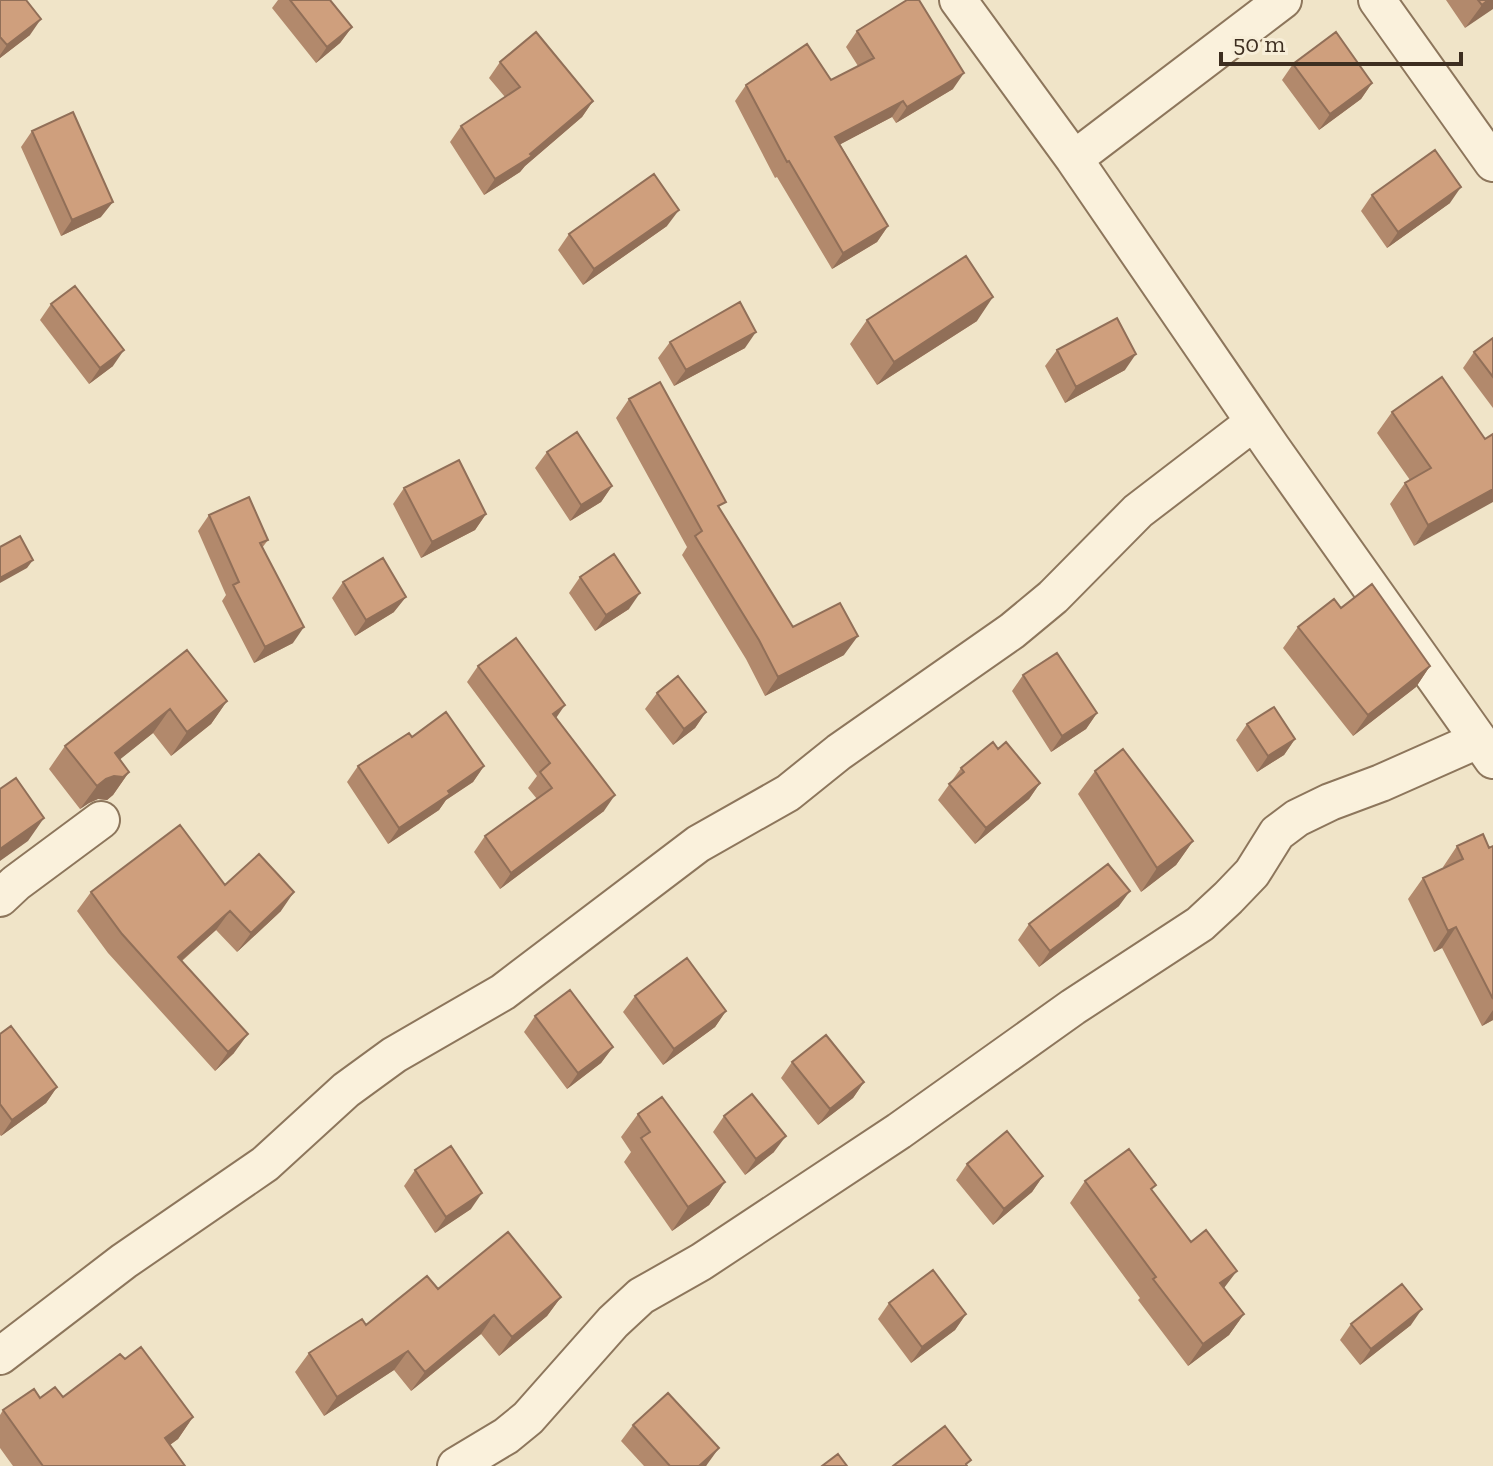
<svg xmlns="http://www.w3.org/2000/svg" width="1493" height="1466" viewBox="0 0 1493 1466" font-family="'Zilla Slab',serif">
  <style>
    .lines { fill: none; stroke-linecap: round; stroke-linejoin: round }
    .minor-casing { stroke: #8d765c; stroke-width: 40 }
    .minor { stroke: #faf1dc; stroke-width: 36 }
    .wall { fill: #b2896c }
    .shaded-wall { fill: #916f58 }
    .building { fill: #cf9f7d; stroke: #916f58; stroke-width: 2 }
  </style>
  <rect width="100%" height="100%" fill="#f0e4c8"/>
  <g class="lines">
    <defs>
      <path id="minor" d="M958,0L1074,159L1272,448L1493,760
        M1377,0L1493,163
        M1074,159L1283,0
        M0,898L16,883L101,820
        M0,1356L124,1261L265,1164L346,1090L394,1055L503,992L698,844L788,793L839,752L1012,631L1053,597L1138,511L1254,422
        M456,1466L506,1436L528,1418L613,1322L641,1296L701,1262L899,1131L1073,1007L1200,924L1228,898L1252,873L1277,833L1297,818L1330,802L1381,783L1478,740"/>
    </defs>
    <use href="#minor" class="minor-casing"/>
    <use href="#minor" class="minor"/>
  </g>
  <path class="wall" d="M0,0L30,35L0,58Z
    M278,0H330L352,27L340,43L316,63L272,8Z
    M1446,0H1493L1465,28Z
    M857,31L953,89L896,123L892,117L840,144L888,226L877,242L832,269L777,177L775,178L735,101L746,85L831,80L858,66L846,47Z
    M500,62L593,101L582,117L525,166L520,172L484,195L450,142L461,126L505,97L489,78Z
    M1293,64L1372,83L1361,99L1319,130L1282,80Z
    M32,131L101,217L61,236L21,147Z
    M1372,195L1450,203L1387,248L1361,211Z
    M667,226L583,285L558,250L569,234Z
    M51,304L113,366L89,384L40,320Z
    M867,320L977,321L877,385L850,344Z
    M1493,338V408L1463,368L1474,352Z
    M670,342L745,348L674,386L658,358Z
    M1057,350L1125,370L1065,403L1045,366Z
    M629,399L720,510L793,627L844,655L765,696L746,659L682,555L687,547L616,418Z
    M1392,412L1485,439L1493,434L1414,546L1390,504L1405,483L1410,480L1377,433Z
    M547,452L612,486L601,502L570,521L535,468Z
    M404,488L486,514L475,530L421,558L393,504Z
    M209,515L268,540L262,548L293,643L254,663L222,601L226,595L198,531Z
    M580,577L629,609L595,631L569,593Z
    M343,582L394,612L355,636L332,598Z
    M1341,608L1430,666L1416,687L1353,736L1283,648L1298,627Z
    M187,650L227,701L211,724L171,756L153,733L120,759L129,772L113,795L107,800L98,799L89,803L80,809L49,769L65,746Z
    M478,666L556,718L604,811L500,889L474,852L485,836L537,799L528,788L537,776L467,682Z
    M1023,675L1097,713L1086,729L1051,752L1012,691Z
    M657,693L706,712L695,728L673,745L645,709Z
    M1247,724L1295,739L1284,755L1257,772L1236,740Z
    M412,737L484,766L473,782L446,800L439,810L388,844L347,782L358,766Z
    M998,749L1040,783L1029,799L975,844L938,800L961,768Z
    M1095,771L1193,841L1176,865L1141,892L1078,794Z
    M1457,846L1489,848L1493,846V1020L1482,1026L1442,948L1434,952L1408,899L1423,878L1444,868L1443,867Z
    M225,885L281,911L237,952L216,930L182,961L234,1053L215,1071L108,953L77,911L91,892Z
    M1119,906L1039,967L1018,940L1029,924Z
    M635,996L726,1011L715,1027L663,1065L623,1012Z
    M535,1016L613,1047L601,1063L567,1089L524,1032Z
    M0,1034L57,1087L46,1103L1,1136L0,1135Z
    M792,1062L864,1082L853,1098L818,1125L781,1078Z
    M638,1114L725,1182L709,1205L672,1231L624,1162L631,1152L621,1137Z
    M724,1116L774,1152L745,1175L713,1132Z
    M967,1164L1043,1176L1032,1192L993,1225L956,1180Z
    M415,1170L471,1209L435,1233L404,1186Z
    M1085,1181L1152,1191L1244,1314L1229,1335L1188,1366L1138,1300L1140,1298L1070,1203Z
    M438,1289L561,1297L547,1316L499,1356L481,1334L411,1391L394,1370L324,1416L295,1372L309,1353Z
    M889,1303L966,1314L955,1330L911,1363L878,1319Z
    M1351,1324L1411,1325L1360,1365L1340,1340Z
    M63,1397L193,1417L178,1439L170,1445L185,1466H13L0,1448V1415L3,1410L40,1398Z
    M633,1425L707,1464L706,1466H644L621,1441Z"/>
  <path class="shaded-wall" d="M1488,0H1493V9L1465,28L1482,5Z
    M41,19L30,35L0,58V55L7,45Z
    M352,27L340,43L316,63L327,47Z
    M964,73L953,89L896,123L907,107Z
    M1372,83L1361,99L1319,130L1330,114Z
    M593,101L582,117L525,166L520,172L484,195L495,179L530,154Z
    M903,101L892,117L824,153L835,137Z
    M1461,187L1450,203L1387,248L1398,232Z
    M113,202L101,217L61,236L72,220Z
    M679,210L667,226L583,285L594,269Z
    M888,226L877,242L832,269L843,253Z
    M993,297L977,321L877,385L894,362Z
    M756,332L745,348L674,386L686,370Z
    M124,350L113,366L89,384L100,368Z
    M1136,354L1125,370L1065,403L1076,387Z
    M612,486L601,502L570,521L581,505Z
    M1493,489V502L1414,546L1428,525Z
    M486,514L475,530L421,558L432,542Z
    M33,560L27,568L0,583V578Z
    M640,593L629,609L595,631L606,615Z
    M406,597L394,612L355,636L366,620Z
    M304,627L293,643L254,663L265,647Z
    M858,636L844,655L765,696L778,677Z
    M1430,666L1416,687L1353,736L1368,715Z
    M227,701L211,724L171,756L187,732Z
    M565,705L554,721L553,714Z
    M170,709L153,733L98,777L115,753Z
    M706,712L695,728L673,745L684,729Z
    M1097,713L1086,729L1051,752L1062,736Z
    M1295,739L1284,755L1257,772L1268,756Z
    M484,766L473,782L446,800L439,810L388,844L399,828L448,791Z
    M129,772L113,795L107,800L98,799L89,803L80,809L97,786L106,779Z
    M1040,783L1029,799L975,844L986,828Z
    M615,795L604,811L500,889L511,873Z
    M44,818L28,841L0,861V849Z
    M1193,841L1176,865L1141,892L1157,868Z
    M1130,891L1119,906L1039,967L1050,951Z
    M294,892L281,911L237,952L251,933Z
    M230,911L216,930L164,976L178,957Z
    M1456,927L1442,948L1434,952L1448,931Z
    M1493,1010V1020L1482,1026Z
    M726,1011L715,1027L663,1065L674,1049Z
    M248,1034L234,1053L215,1071L228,1052Z
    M613,1047L601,1063L567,1089L578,1073Z
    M864,1082L853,1098L818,1125L830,1109Z
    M57,1087L46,1103L1,1136L12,1120Z
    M786,1136L774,1152L745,1175L756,1159Z
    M1043,1176L1032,1192L993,1225L1004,1209Z
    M725,1182L709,1205L672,1231L688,1207Z
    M482,1193L471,1209L435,1233L446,1217Z
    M1237,1271L1221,1292L1220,1283Z
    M561,1297L547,1316L499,1356L512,1337Z
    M1422,1309L1411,1325L1360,1365L1371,1349Z
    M966,1314L955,1330L911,1363L922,1347Z
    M1244,1314L1229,1335L1188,1366L1203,1344Z
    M494,1315L481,1334L411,1391L425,1372Z
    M408,1351L394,1370L324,1416L337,1397Z
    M193,1417L178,1439L150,1459L165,1438Z
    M719,1448L706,1466H699Z"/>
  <path class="building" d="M0,0H26L41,19L7,45L0,37Z
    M290,0H330L352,27L327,47Z
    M907,0H919L964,73L907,107L903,101L835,137L888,226L843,253L789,161L787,162L746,85L807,44L831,80L874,58L857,31Z
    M1478,0H1488L1482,5Z
    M536,32L593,101L530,154L532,156L495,179L461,126L520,87L500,62Z
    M1336,32L1372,83L1330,114L1293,64Z
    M73,112L113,202L72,220L32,131Z
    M1435,150L1461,187L1398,232L1372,195Z
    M654,174L679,210L594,269L569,234Z
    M966,256L993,297L894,362L867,320Z
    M75,286L124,350L100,368L51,304Z
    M740,302L756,332L686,370L670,342Z
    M1117,318L1136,354L1076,387L1057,350Z
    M1493,338V377L1474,352Z
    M1442,377L1485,439L1493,434V489L1428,525L1405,483L1431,468L1392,412Z
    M660,382L726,502L718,506L793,627L840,603L858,636L778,677L759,640L695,536L702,531L629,399Z
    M577,432L612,486L581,505L547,452Z
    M459,460L486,514L432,542L404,488Z
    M249,497L268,540L260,543L304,627L265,647L233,585L239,582L209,515Z
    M20,536L33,560L0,578V547Z
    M614,554L640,593L606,615L580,577Z
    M383,558L406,597L366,620L343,582Z
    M1372,584L1430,666L1368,715L1298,627L1334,599L1341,608Z
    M516,638L565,705L553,714L615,795L511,873L485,836L552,788L540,772L550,763L478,666Z
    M187,650L227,701L187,732L170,709L115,753L129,772L123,777L114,776L106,779L97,786L65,746Z
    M1057,653L1097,713L1062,736L1023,675Z
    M678,676L706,712L684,729L657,693Z
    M1274,707L1295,739L1268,756L1247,724Z
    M446,712L484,766L448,791L450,794L399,828L358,766L409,733L412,737Z
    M993,742L998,749L1006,742L1040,783L986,828L949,784L964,772L961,768Z
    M1123,749L1193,841L1157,868L1095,771Z
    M16,778L44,818L0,849V789Z
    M180,825L225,885L259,854L294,892L251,933L230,911L178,957L248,1034L228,1052L122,934L91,892Z
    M1483,834L1489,848L1493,846V999L1456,927L1448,931L1423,878L1463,859L1457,846Z
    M1108,864L1130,891L1050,951L1029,924Z
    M687,958L726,1011L674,1049L635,996Z
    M570,990L613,1047L578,1073L535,1016Z
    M11,1026L57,1087L12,1120L0,1104V1034Z
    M826,1035L864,1082L830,1109L792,1062Z
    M752,1094L786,1136L756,1159L724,1116Z
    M662,1097L725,1182L688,1207L641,1138L650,1132L638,1114Z
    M1007,1131L1043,1176L1004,1209L967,1164Z
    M451,1146L482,1193L446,1217L415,1170Z
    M1129,1149L1156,1185L1151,1189L1191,1242L1206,1230L1237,1271L1220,1283L1244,1314L1203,1344L1153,1279L1156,1277L1085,1181Z
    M508,1232L561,1297L512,1337L494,1315L425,1372L408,1351L337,1397L309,1353L362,1319L366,1325L427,1276L438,1289Z
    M933,1270L966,1314L922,1347L889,1303Z
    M1402,1284L1422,1309L1371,1349L1351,1324Z
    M141,1347L193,1417L165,1438L185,1466H43L3,1410L34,1389L40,1398L55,1387L63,1397L120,1354L125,1359Z
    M668,1393L719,1448L699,1466H670L633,1425Z
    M945,1426L971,1460L966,1464L967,1466H893Z
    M838,1454L847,1466H822Z"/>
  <path d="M1221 52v12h240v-12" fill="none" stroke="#3d2e20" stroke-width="4"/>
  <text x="1233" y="52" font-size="24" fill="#3d2e20" stroke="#f7eed8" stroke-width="6" paint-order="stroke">50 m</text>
</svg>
